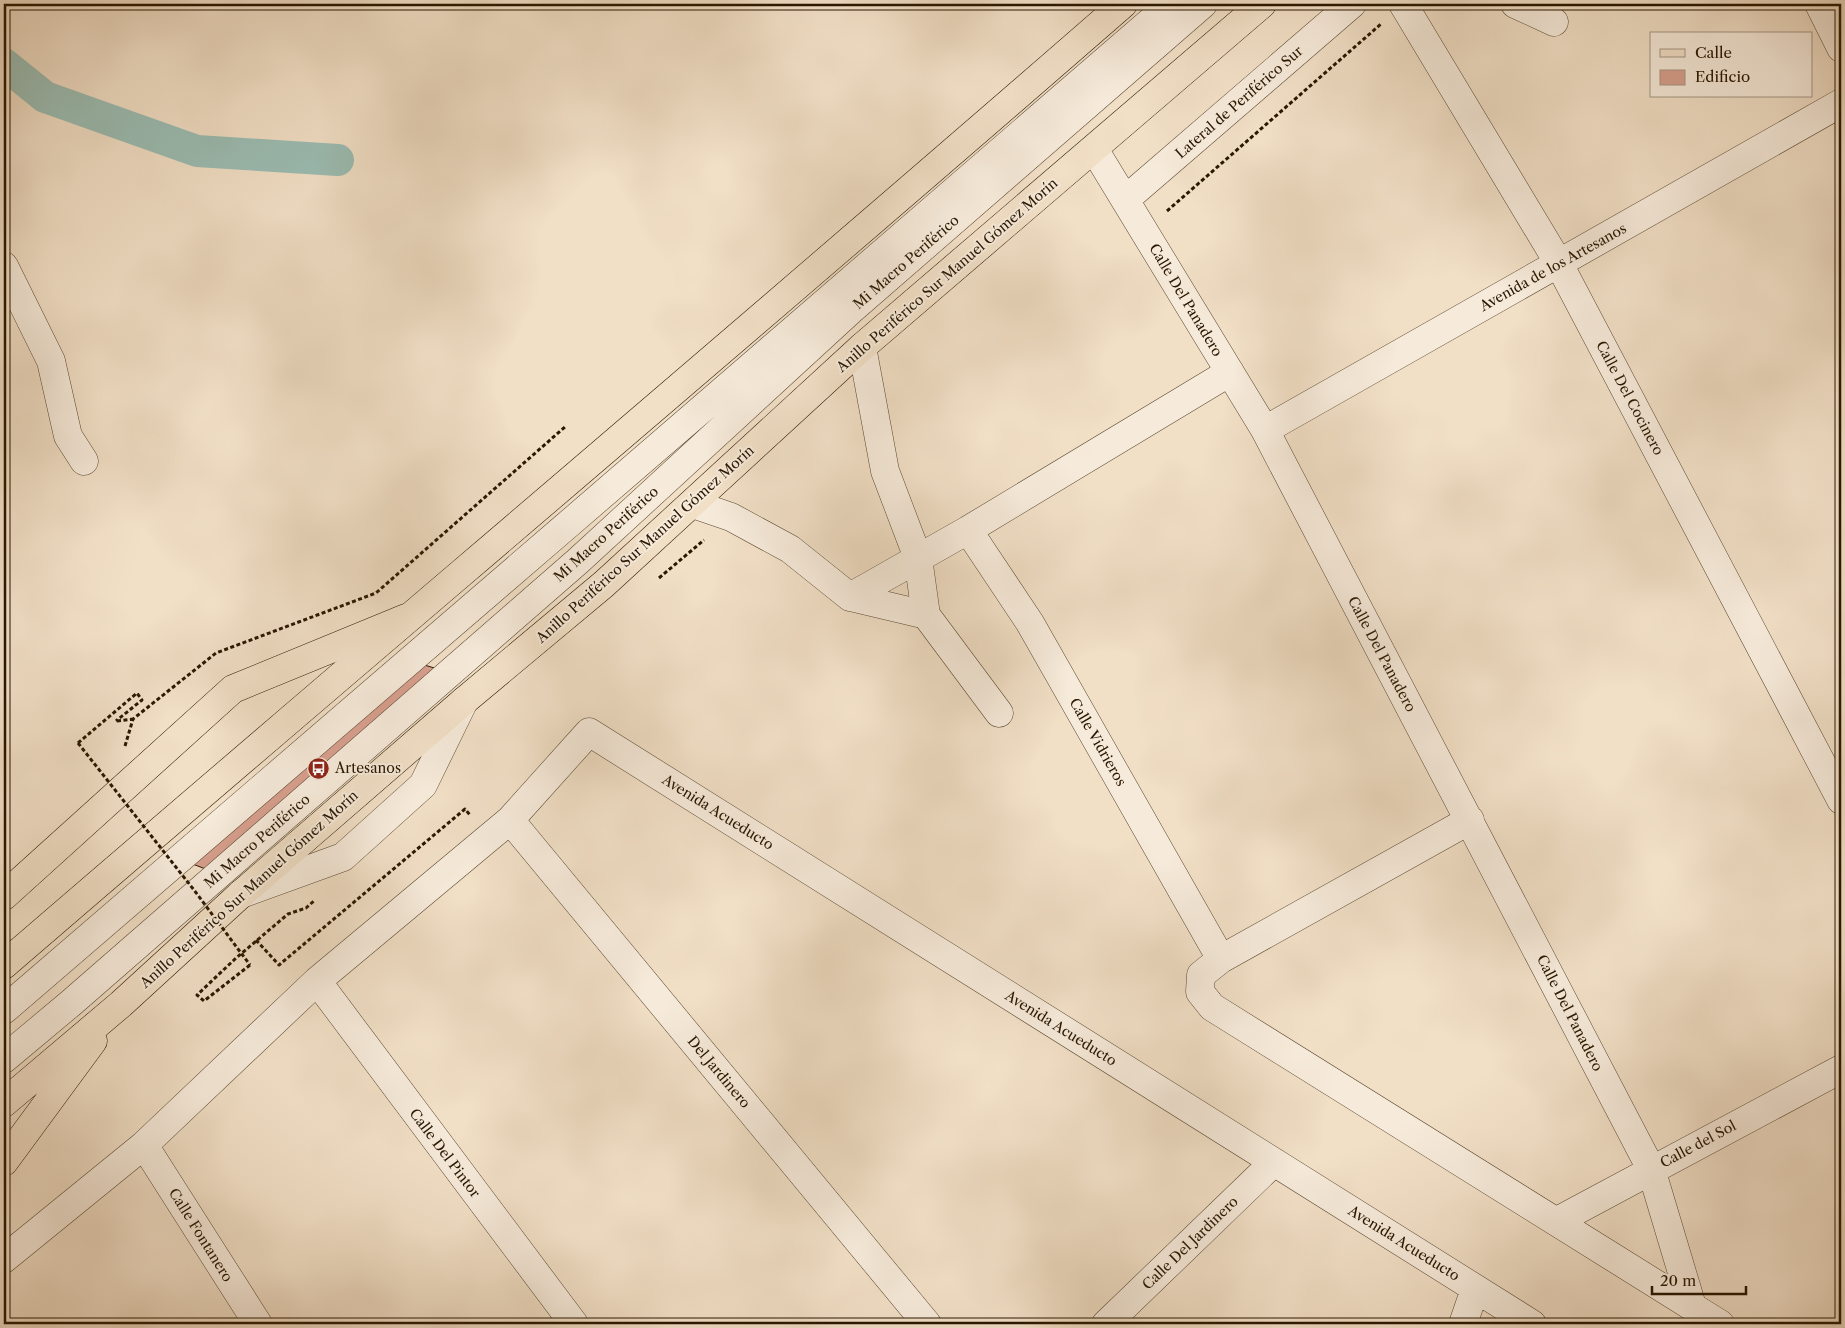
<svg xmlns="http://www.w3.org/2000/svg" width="1845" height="1328" viewBox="0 0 1845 1328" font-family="'Libre Caslon Text',serif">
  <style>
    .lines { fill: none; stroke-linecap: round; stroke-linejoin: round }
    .canal { stroke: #9bbdb3; stroke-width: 32 }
    .building { fill: #d79f8e; stroke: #291700 }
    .minor-casing { stroke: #5b4932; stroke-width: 29 }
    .major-casing { stroke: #291700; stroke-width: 29 }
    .highway-casing { stroke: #291700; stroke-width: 29 }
    .path { stroke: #291700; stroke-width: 3; stroke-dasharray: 4 2.5; stroke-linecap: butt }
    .minor { stroke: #f6eada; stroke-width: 28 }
    .major { stroke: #f1dfc6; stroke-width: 28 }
    .highway { stroke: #f1dfc6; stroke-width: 28 }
    .path-bridge { stroke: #291700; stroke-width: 3; stroke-dasharray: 4 2.5; stroke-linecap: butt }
    .labels { text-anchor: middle; stroke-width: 4; stroke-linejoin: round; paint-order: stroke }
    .street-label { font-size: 14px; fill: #291700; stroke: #f6eada }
    .poi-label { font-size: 14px; fill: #291700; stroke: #f6eada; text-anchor: start }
  </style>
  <rect width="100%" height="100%" fill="#f1dfc6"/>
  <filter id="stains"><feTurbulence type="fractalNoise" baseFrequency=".004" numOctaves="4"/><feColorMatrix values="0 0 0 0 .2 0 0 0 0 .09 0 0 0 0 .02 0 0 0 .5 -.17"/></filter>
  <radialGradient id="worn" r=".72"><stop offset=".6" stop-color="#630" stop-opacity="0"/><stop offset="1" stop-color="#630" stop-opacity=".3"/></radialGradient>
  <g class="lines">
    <path class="canal" d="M4,64L45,97L197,151L338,160"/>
  </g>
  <path class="building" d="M421,664L448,672L216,873L190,863Z"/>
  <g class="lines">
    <defs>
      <path id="minor" d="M1403,4L1558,262L1841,800
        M1515,4L1554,22
        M1819,4L1841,48
        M1094,149L1265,430L1651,1169L1692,1306
        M1126,199L1352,4
        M4,266L51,361L68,436L84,461
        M862,347L885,471L918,558L926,615L999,713
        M1265,430L1841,103
        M693,504L731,517L790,549L850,597L926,615
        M968,530L1030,623L1221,959
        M850,597L968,530L1230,372
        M510,820L927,1324
        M1470,820L1221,959L1201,975L1200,992L1212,1007L1720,1324
        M241,894L343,857L423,785L464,701
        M317,981L574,1324
        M4,1010C392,674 784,341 1171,4
        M4,1059L71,1003L578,561L851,310L1203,4
        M144,1145L258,1324
        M1557,1221L1841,1069
        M4,1259L144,1145L317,981L510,820L589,732L1532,1324
        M1106,1324L1274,1162
        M1463,1324L1475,1289"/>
      <path id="major" d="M4,896L233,689L406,618"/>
      <path id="highway" d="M4,965C376,644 753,327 1123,4
        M4,1103L121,1004L240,895L464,701L604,584L862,347L1262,4
        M4,1162L93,1041"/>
    </defs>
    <use href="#minor" class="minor-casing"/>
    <use href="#major" class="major-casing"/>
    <use href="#highway" class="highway-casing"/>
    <path class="path" d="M1167,211L1381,24
      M659,578L704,540
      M117,721L133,719
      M78,743L137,693L142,700L116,721
      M125,746L133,719L216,653L376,593L566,426
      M256,940L279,965L465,809L470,815
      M250,965L204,1001L197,995L235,959L288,914L306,908L315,900"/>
    <use href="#minor" class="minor"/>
    <use href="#major" class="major"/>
    <use href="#highway" class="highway"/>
    <path class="path-bridge" d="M78,743L194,890L250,965"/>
  </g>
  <defs>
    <symbol id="bus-disc" viewBox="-11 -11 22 22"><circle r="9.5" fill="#8f2418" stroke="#f6eada"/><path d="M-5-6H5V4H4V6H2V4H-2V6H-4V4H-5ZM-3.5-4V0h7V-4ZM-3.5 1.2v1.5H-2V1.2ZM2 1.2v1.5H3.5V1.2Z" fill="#fff"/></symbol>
  </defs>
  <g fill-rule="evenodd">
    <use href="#bus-disc" x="306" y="756" width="25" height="25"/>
  </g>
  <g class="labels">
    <g class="street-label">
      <text transform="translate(1239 102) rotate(-41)" y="5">Lateral de Periférico Sur</text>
      <text transform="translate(906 262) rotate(-41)" y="5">Mi Macro Periférico</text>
      <text transform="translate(1553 267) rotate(-29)" y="5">Avenida de los Artesanos</text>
      <text transform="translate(947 275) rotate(-41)" y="5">Anillo Periférico Sur Manuel Gómez Morín</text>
      <text transform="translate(1186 300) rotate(59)" y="5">Calle Del Panadero</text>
      <text transform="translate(1630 398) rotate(62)" y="5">Calle Del Cocinero</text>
      <text transform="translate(606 534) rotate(-42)" y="5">Mi Macro Periférico</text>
      <text transform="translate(645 544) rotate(-42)" y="5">Anillo Periférico Sur Manuel Gómez Morín</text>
      <text transform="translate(1382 654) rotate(62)" y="5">Calle Del Panadero</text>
      <text transform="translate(1098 742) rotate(60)" y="5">Calle Vidrieros</text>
      <text transform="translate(718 812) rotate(32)" y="5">Avenida Acueducto</text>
      <text transform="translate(257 841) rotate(-41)" y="5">Mi Macro Periférico</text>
      <text transform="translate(249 889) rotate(-42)" y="5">Anillo Periférico Sur Manuel Gómez Morín</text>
      <text transform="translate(1570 1013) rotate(63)" y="5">Calle Del Panadero</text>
      <text transform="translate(1061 1028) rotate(32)" y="5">Avenida Acueducto</text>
      <text transform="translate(719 1072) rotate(50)" y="5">Del Jardinero</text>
      <text transform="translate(1698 1144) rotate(-28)" y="5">Calle del Sol</text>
      <text transform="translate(445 1153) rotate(53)" y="5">Calle Del Pintor</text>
      <text transform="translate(201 1235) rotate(58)" y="5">Calle Fontanero</text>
      <text transform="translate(1190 1243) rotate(-44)" y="5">Calle Del Jardinero</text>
      <text transform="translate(1404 1243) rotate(32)" y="5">Avenida Acueducto</text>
    </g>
    <g class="poi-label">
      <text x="335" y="773">Artesanos</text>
    </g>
  </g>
  <rect width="1845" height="1328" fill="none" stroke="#f1dfc6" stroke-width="20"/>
  <rect x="5" y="5" width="1835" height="1318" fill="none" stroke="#291700" stroke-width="2.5"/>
  <rect x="10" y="10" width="1825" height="1308" fill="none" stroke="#291700"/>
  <rect x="1650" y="32" width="162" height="65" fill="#f6eada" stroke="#a49683"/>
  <rect x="1660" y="49" width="25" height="8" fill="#f1dfc6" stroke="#a49683"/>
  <text x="1695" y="58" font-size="15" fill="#291700">Calle</text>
  <rect x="1660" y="70" width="25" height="15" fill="#d79f8e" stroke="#a49683"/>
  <text x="1695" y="82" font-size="15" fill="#291700">Edificio</text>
  <path d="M1652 1286v8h94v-8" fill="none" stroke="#291700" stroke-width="2.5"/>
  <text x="1660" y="1286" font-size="15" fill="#291700" stroke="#f6eada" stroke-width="4" paint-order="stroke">20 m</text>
  <rect width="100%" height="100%" filter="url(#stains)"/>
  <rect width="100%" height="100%" fill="url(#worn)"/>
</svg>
